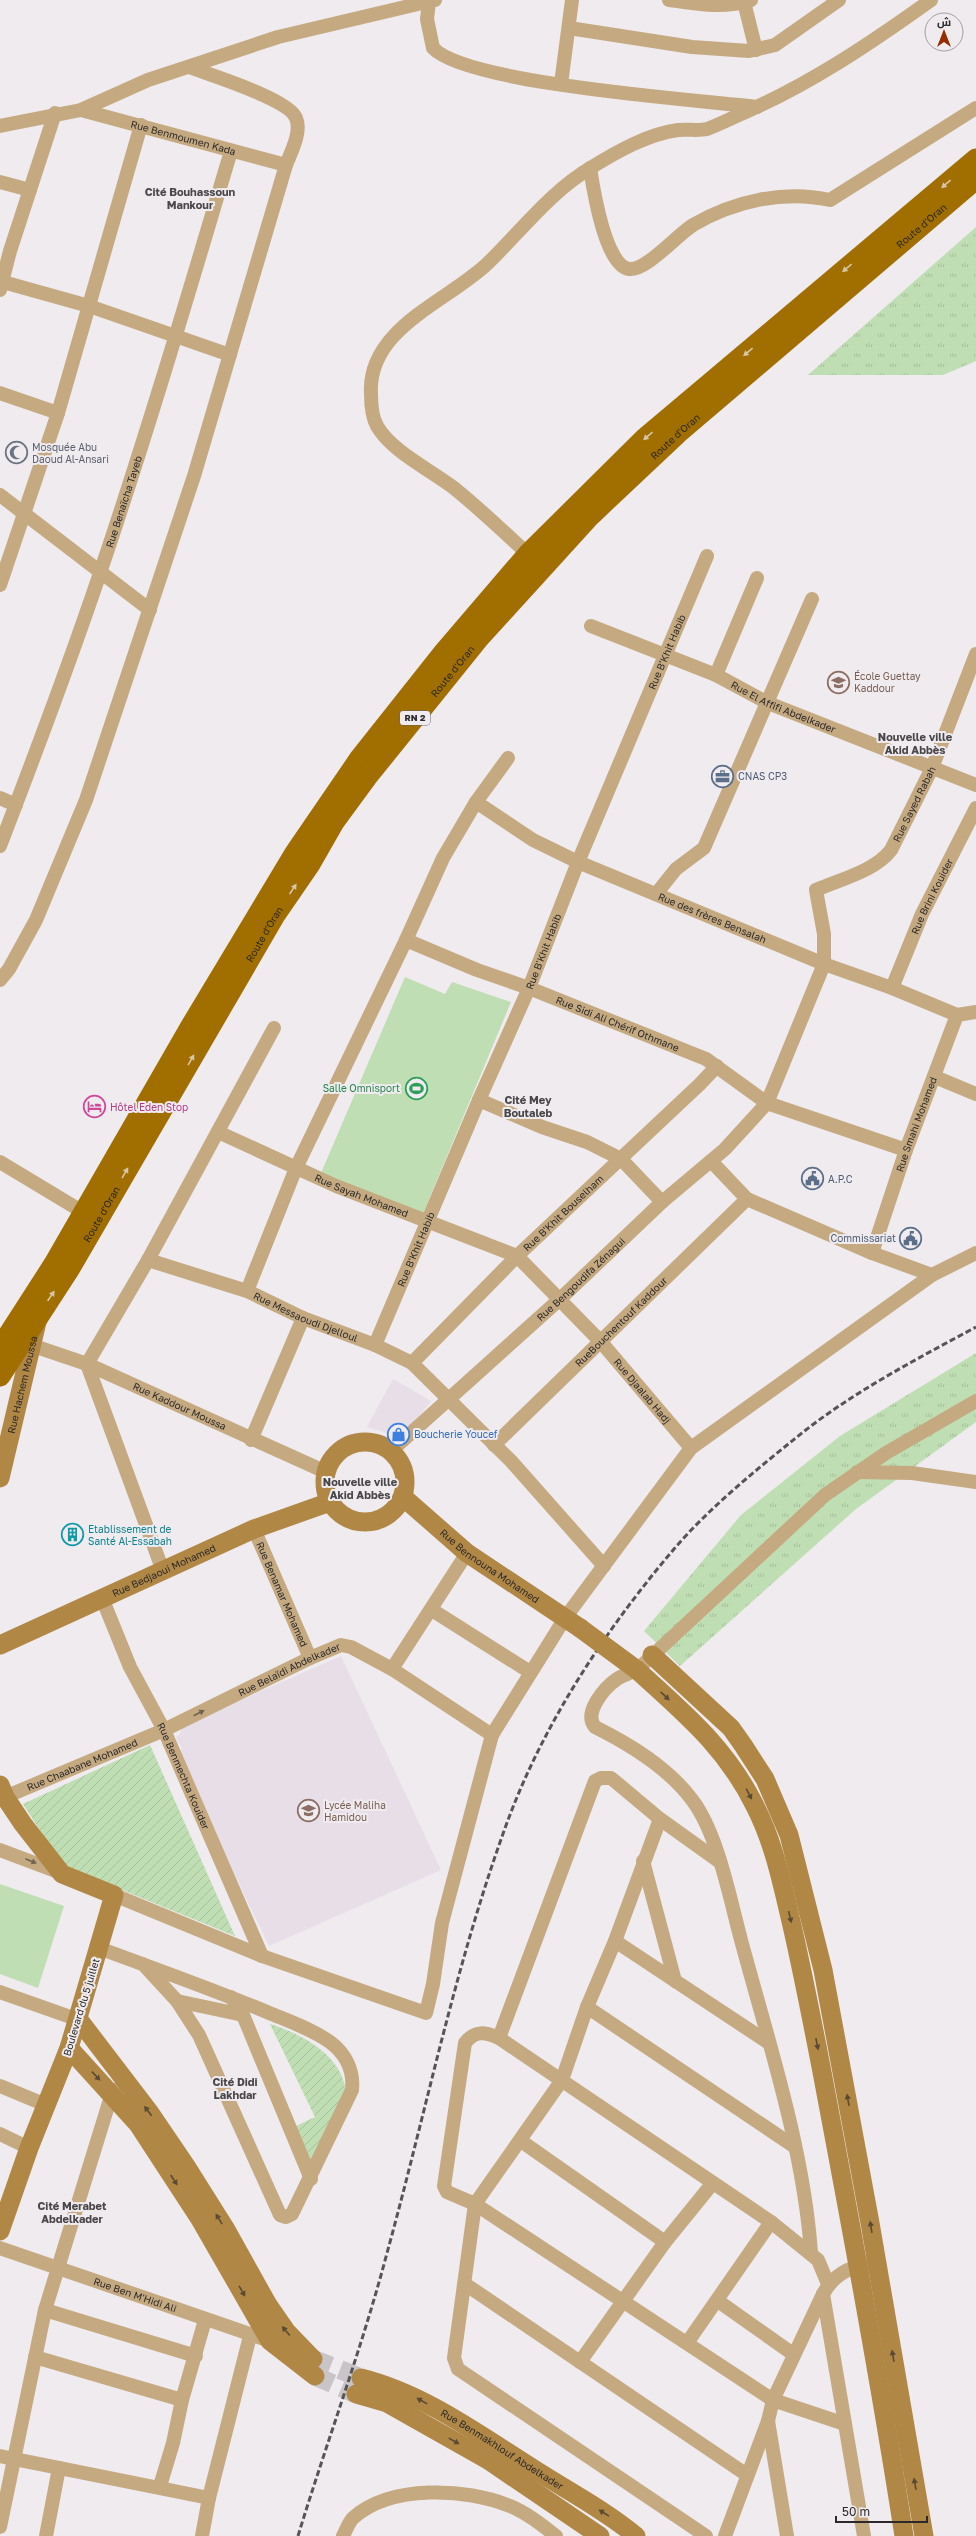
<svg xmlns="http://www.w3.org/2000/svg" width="976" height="2536" viewBox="0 0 976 2536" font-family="'Golos Text',Cairo,sans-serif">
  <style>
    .built { fill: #e7dee8 }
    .grass { fill: #c0deb4 }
    .park { fill: url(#park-tufts) }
    .garden { fill: url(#garden-furrows) }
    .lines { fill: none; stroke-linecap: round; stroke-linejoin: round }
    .secondary-tunnel { stroke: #c8c4c8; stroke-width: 19; stroke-dasharray: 19 10; stroke-linecap: butt }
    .street { stroke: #c5a980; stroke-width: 14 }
    .secondary { stroke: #b18746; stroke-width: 19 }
    .primary { stroke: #a16e00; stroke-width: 21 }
    .rail { stroke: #565456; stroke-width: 3; stroke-dasharray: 6 3; stroke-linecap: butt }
    .secondary-bridge { stroke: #b18746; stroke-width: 19 }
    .oneway { fill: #d8c6a7 }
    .oneway2 { fill: #5a4a34 }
    .oneway3 { fill: #706351 }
    .labels { text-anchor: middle; stroke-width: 4; stroke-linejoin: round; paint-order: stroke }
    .shield { fill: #efebef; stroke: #666366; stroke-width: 1 }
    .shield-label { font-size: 9px; font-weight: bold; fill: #2b292b }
    .street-label { font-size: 10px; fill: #2b292b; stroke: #efebef }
    .worship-label { font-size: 10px; fill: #5b616d; stroke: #efebef; text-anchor: start }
    .education-label { font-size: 10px; fill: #785e54; stroke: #efebef; text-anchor: start }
    .service-label { font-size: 10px; fill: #4e5e75; stroke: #efebef; text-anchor: start }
    .leisure-label { font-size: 10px; fill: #27864d; stroke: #efebef; text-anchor: end }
    .hotel-label { font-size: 10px; fill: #b23c85; stroke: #efebef; text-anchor: start }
    .shop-label { font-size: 10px; fill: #366cbe; stroke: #efebef; text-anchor: start }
    .culture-label { font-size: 10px; fill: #0d838f; stroke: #efebef; text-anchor: start }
    .neighbourhood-label { font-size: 11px; font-weight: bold; fill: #494649; stroke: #efebef }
  </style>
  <defs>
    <pattern id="park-tufts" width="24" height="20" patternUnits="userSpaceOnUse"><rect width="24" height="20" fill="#c0deb4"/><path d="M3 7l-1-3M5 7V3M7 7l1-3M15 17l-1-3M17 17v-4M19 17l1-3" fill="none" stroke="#a5be9b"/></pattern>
    <pattern id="garden-furrows" width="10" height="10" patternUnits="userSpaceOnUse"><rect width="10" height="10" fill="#c0deb4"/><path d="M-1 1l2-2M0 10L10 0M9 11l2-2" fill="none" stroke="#a5be9b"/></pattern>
  </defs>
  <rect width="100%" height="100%" fill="#efebef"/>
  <path class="built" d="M393,1379L431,1401L402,1438L367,1427Z
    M341,1656L441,1870L269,1946L176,1753L182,1749L176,1737L180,1734L182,1726Z"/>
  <path class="grass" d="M405,977L445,994L452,982L511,1002L422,1216L321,1173Z
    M0,1884L64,1906L38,1988L0,1974Z"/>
  <path class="park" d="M976,227V361L943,375H808Z
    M976,1353V1422L856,1509L680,1666L644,1631L741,1515L840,1436Z"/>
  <path class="garden" d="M150,1745L235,1936L63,1866L23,1804Z
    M270,2024C303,2034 344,2057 346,2094L313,2173L294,2127L315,2117Z"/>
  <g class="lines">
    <path class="secondary-tunnel" d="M313,2359L361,2378
      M315,2376L356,2394"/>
    <g class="street">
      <path d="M669,0C696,4 724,9 751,0"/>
      <path d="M429,2L427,19L433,48C467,84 698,100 757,107"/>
      <path d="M744,2L756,50"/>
      <path d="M569,28L692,47L749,51L775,45L839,0"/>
      <path d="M561,84L572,0"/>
      <path id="s1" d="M81,110L286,165"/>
      <path d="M0,126L81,110L148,80L278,37L435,0"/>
      <path d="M590,168C593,187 605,266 629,269C646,271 677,235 693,225C734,201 783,190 830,200L976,108"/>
      <path d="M0,182L30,190"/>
      <path d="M3,282L89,306L230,355"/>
      <path d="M0,290L10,251L55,113"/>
      <path d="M0,393L58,413"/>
      <path d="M0,495L150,610"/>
      <path d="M528,554C504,532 480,509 454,488C431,470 392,452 377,426C372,417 371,404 371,394C367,328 449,301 488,263C522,230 551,191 592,167C618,151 648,134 678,130C688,129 698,131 707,129C718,125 730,119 741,114C809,85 871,43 931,0"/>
      <path d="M0,585L58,413L141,125"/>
      <path id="s2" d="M591,626L716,675L768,703L976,785"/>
      <path d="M716,675L757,578"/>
      <path id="s3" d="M508,758L476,802L443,858L406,940L477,970L529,988L706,1059L767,1103L906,1150"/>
      <path d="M0,798L16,805"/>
      <path id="s4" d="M476,802L533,840L578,862L824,964L892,988L957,1015"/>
      <path id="s5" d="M0,846C35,755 69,665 100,573C147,434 189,292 231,151"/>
      <path d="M656,894L676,869L704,848L812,599"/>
      <path d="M0,980L9,969L36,920L86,800L194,476L286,165C291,152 302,132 296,118C289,99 210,75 189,67"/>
      <path id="s6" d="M892,988L922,914L976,808"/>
      <path d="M935,1077L976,1094"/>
      <path d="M479,1100L542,1127L587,1142L621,1159L662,1202"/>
      <path id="s7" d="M218,1132L336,1186L517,1256L601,1342L691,1448"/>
      <path d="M711,1161L747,1199L872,1253L932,1275"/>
      <path d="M0,1162L83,1212"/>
      <path id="s8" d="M872,1253L906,1150L957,1015L976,1012"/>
      <path id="s9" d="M148,1260L247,1291L303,1318L375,1345L412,1363L511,1461L604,1566"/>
      <path d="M247,1291L296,1168L406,940"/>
      <path id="s10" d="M31,1345L87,1364L326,1472"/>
      <path id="s11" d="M375,1345L479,1100L529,988L578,862L707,556"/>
      <path id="s12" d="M412,1363L517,1256L700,1084L717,1066"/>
      <path d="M251,1440L303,1318"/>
      <path id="s13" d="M494,1445L747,1199"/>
      <path id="s14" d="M391,1451L560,1299L662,1202L725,1149L767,1103L824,964V934L816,890C841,879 875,871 891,850L932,768L976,654"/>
      <path d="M857,1472L912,1473L976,1482"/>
      <path id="s15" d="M254,1529L310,1658"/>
      <path d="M163,1571L87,1364L148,1260L274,1028"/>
      <path id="s16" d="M102,1598L130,1667L164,1730L262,1956"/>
      <path d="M432,1610L530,1672"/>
      <path d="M392,1669L467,1553"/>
      <path id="s17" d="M0,1799L164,1730L310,1658L341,1645L351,1647L392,1669L492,1735"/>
      <path d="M660,1819L615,1941L587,2007L562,2080L475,2204L454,2358L458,2369L706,2536"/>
      <path d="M0,1850L61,1873"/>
      <path d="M643,1861L675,1981"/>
      <path d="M114,1895L262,1956L426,2013L433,1984L442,1923L492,1735L565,1618L691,1448L932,1275L976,1253"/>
      <path d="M615,1941L769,2043"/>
      <path d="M99,1948C155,1969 212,1989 267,2012C288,2021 312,2029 330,2042C346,2054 354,2071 352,2090L292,2214L286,2217L280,2215L199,2035L177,2001L143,1964"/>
      <path d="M0,1992L79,2020"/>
      <path d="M231,1997L243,2015L311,2179"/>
      <path d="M177,2001L243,2015"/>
      <path d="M587,2007L795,2147"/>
      <path d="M499,2038L595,1781L601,1778H611L660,1819L720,1862"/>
      <path d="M0,2086L46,2105"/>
      <path d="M0,2134L29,2148"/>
      <path d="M521,2141L665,2242"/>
      <path id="s18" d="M0,2248L270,2341"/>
      <path d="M811,2253C804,2150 768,2040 741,1940C730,1899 718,1835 693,1801C669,1768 631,1745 595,1727C583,1713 604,1688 617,1679C623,1675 630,1673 637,1670L825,1495L886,1453L976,1401"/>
      <path d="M465,2284L747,2475"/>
      <path d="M828,2284L818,2260L771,2222L499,2038C485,2032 475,2030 465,2043L444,2186L447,2192L475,2204L773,2400L845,2424"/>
      <path d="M823,2294L864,2536"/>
      <path d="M718,2301L793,2354"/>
      <path d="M45,2310L196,2356"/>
      <path d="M687,2343L771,2222"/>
      <path d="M35,2357L182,2400"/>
      <path d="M580,2362L665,2242L712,2184"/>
      <path d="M768,2421L787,2536"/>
      <path d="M0,2456L209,2498"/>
      <path d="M160,2486L173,2443L182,2400L205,2320"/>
      <path d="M0,2527L45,2310L112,2093L117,2089"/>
      <path d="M46,2536L59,2468"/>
      <path d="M202,2536L209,2498L250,2336"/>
      <path d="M343,2536C346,2530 349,2522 353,2518C391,2484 466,2488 510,2506C527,2513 542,2525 556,2536"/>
      <path d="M725,2536L768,2421L773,2400L823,2294C833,2276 847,2267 867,2265"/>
    </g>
    <g class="secondary">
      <circle cx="365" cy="1482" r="40"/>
      <path id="s19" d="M0,1478L37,1322"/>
      <path id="s20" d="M403,1497L467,1553L580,1628"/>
      <path id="s21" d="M0,1645L254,1529L330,1502"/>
      <path d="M652,1655L731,1728L743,1745L765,1779L789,1835L823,1970L870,2223L924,2536"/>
      <path d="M637,1670C684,1713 726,1747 755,1806C773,1841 781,1879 790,1917C802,1968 812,2020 822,2072C851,2226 880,2381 904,2536"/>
      <path d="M0,1785L5,1797L23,1824L62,1874L114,1895L69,2048L29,2148L0,2231"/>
      <path d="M79,2020L150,2113L186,2166L225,2228L268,2305L286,2331L313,2359"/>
      <path d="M69,2048L138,2124L200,2219L270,2341L315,2376"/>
      <path id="s22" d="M361,2378C425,2394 481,2436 537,2471C570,2492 606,2511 636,2536"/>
      <path d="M356,2394L387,2403L488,2460L600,2536"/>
    </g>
    <g class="primary">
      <path d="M0,1348L54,1264L191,1026L295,853L360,758L444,652L528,554L645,438L976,159"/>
      <path id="s23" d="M0,1376L70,1268L275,915L310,864L334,822L367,777L479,638L590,516L678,433L976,179"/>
    </g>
    <path class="rail" d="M298,2536C327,2441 362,2348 387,2253C427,2108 456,1961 508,1820C545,1721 606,1629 674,1549C708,1509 756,1470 797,1437C851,1393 915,1360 976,1327"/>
    <path class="secondary-bridge" d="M580,1628L637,1670"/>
  </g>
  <defs><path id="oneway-solid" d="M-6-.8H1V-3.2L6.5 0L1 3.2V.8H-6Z"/></defs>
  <g class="oneway">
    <use href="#oneway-solid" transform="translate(946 184) rotate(140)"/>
    <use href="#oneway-solid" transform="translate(847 268) rotate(140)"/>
    <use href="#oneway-solid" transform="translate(748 352) rotate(140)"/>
    <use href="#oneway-solid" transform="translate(648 436) rotate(139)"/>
    <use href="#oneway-solid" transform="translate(293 889) rotate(-56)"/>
    <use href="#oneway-solid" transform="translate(191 1060) rotate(-60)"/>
    <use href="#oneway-solid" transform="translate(125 1173) rotate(-60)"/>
    <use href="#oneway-solid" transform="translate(51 1296) rotate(-56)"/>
  </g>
  <g class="oneway2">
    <use href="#oneway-solid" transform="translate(665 1696) rotate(43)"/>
    <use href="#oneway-solid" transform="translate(749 1794) rotate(62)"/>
    <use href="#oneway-solid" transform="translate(790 1917) rotate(77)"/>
    <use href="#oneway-solid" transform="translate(817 2044) rotate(79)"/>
    <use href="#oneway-solid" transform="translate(96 2076) rotate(47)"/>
    <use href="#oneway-solid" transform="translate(848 2100) rotate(-100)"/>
    <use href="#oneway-solid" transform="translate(148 2111) rotate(-127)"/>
    <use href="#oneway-solid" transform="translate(174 2180) rotate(57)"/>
    <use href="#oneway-solid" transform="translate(219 2219) rotate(-122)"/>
    <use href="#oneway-solid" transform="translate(871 2227) rotate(-99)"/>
    <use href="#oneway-solid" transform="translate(242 2291) rotate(60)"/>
    <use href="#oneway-solid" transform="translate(286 2331) rotate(-130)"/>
    <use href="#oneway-solid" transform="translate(893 2356) rotate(-100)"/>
    <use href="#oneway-solid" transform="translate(422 2401) rotate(-151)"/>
    <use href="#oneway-solid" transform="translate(454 2441) rotate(29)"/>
    <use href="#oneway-solid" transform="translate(915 2484) rotate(-100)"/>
    <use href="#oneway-solid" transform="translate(604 2513) rotate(-148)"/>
  </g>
  <g class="oneway3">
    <use href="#oneway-solid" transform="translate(199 1713) rotate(-27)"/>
    <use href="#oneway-solid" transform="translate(31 1861) rotate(23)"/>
  </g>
  <defs>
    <symbol id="mosque-ring" viewBox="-11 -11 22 22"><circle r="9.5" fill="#efebef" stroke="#6b7280" stroke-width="1.5"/><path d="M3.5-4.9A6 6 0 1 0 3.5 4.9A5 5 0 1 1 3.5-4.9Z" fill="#6b7280"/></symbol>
    <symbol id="school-ring" viewBox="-11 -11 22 22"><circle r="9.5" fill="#efebef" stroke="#8d6e63" stroke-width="1.5"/><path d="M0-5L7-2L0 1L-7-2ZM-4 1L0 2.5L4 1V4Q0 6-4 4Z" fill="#8d6e63"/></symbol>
    <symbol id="office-ring" viewBox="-11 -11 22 22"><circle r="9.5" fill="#efebef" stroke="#5c6f8a" stroke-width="1.5"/><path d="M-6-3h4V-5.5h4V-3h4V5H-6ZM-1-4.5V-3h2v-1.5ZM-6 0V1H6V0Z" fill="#5c6f8a"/></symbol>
    <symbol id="stadium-ring" viewBox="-11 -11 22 22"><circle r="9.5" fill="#efebef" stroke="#2e9e5b" stroke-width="1.5"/><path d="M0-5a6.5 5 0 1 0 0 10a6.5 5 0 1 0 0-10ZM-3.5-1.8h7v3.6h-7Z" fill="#2e9e5b"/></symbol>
    <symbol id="hotel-ring" viewBox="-11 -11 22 22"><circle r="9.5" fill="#efebef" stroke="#d1479c" stroke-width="1.5"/><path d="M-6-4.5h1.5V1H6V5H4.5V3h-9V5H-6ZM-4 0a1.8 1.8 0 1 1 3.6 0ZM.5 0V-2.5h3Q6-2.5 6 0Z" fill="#d1479c"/></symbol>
    <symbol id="civic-ring" viewBox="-11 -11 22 22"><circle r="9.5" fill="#efebef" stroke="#5c6f8a" stroke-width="1.5"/><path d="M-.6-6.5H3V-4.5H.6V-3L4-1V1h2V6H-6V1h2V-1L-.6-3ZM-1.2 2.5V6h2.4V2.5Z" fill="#5c6f8a"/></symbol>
    <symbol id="shop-ring" viewBox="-11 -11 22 22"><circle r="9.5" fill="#efebef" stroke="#3f7fe0" stroke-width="1.5"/><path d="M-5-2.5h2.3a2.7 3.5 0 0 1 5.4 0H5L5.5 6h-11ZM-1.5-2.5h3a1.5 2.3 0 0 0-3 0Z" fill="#3f7fe0"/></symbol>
    <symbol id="building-ring" viewBox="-11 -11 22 22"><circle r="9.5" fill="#efebef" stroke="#0f9aa8" stroke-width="1.5"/><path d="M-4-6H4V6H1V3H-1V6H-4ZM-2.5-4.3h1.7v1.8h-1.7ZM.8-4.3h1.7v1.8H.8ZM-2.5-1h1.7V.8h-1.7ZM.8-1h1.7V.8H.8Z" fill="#0f9aa8"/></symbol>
  </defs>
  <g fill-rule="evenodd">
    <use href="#mosque-ring" x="4" y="440" width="25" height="25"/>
    <use href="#school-ring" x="826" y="670" width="25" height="25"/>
    <use href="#office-ring" x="710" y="764" width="25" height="25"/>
    <use href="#stadium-ring" x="404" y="1076" width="25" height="25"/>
    <use href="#hotel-ring" x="82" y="1094" width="25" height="25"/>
    <use href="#civic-ring" x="800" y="1166" width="25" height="25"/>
    <use href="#civic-ring" x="898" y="1226" width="25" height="25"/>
    <use href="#shop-ring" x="386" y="1422" width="25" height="25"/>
    <use href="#building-ring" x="60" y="1522" width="25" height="25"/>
    <use href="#school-ring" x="296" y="1798" width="25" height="25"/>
  </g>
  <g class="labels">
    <rect class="shield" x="400" y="711" width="30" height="14" rx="3"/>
    <g class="shield-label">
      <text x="415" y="721">RN 2</text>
    </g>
    <g class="street-label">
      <text dy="4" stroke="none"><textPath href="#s1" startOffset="106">Rue Benmoumen Kada</textPath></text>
      <text dy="4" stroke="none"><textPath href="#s23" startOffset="1487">Route d'Oran</textPath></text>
      <text dy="4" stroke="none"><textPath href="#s23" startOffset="1163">Route d'Oran</textPath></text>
      <text dy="4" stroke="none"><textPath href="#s5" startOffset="366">Rue Benaïcha Tayeb</textPath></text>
      <text dy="4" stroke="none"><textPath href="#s11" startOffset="752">Rue B'Khit Habib</textPath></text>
      <text dy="4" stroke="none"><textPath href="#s23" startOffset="839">Route d'Oran</textPath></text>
      <text dy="4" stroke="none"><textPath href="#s2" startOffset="209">Rue El Affifi Abdelkader</textPath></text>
      <text dy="4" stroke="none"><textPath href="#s14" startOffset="875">Rue Sayed Rabah</textPath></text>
      <text dy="4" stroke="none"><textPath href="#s6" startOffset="100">Rue Brini Kouider</textPath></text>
      <text dy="4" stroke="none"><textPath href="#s4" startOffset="264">Rue des frères Bensalah</textPath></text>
      <text dy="4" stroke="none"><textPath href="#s23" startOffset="515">Route d'Oran</textPath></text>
      <text dy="4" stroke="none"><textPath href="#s11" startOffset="428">Rue B'Khit Habib</textPath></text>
      <text dy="4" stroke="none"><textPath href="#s3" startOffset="437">Rue Sidi Ali Chérif Othmane</textPath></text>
      <text dy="4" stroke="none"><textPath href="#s8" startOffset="136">Rue Smahi Mohamed</textPath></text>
      <text dy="4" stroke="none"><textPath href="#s7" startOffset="157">Rue Sayah Mohamed</textPath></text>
      <text dy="4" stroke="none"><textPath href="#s12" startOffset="213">Rue B'Khit Bouselham</textPath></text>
      <text dy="4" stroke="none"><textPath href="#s23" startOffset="191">Route d'Oran</textPath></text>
      <text dy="4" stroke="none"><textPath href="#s11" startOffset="104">Rue B'Khit Habib</textPath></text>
      <text dy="4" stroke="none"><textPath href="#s14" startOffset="256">Rue Bengoudifa Zénagui</textPath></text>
      <text dy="4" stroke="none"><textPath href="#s9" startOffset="168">Rue Messaoudi Djelloul</textPath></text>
      <text dy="4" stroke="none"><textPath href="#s13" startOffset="177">RueBouchentouf Kaddour</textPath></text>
      <text dy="4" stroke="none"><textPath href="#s19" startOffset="96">Rue Hachem Moussa</textPath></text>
      <text dy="4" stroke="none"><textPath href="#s7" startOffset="508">Rue Djaalab Hadj</textPath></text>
      <text dy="4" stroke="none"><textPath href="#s10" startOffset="161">Rue Kaddour Moussa</textPath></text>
      <text dy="4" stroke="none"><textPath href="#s20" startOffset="111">Rue Bennouna Mohamed</textPath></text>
      <text dy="4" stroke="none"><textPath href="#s21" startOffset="180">Rue Bedjaoui Mohamed</textPath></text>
      <text dy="4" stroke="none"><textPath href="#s15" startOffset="71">Rue Benamar Mohamed</textPath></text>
      <text dy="4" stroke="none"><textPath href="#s17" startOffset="317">Rue Belaïdi Abdelkader</textPath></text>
      <text dy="4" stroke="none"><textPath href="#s17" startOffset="89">Rue Chaabane Mohamed</textPath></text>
      <text dy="4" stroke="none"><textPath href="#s16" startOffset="196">Rue Benmechta Kouider</textPath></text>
      <text transform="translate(81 2007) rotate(-73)" y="4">Boulevard du 5 juillet</text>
      <text dy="4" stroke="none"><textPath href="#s18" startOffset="143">Rue Ben M'Hidi Ali</textPath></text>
      <text dy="4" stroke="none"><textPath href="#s22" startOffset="159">Rue Benmakhlouf Abdelkader</textPath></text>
    </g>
    <g class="worship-label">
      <text x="32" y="451">Mosquée Abu<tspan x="32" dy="12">Daoud Al-Ansari</tspan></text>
    </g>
    <g class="education-label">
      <text x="854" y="680">École Guettay<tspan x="854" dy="12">Kaddour</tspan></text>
      <text x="324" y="1809">Lycée Maliha<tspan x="324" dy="12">Hamidou</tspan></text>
    </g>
    <g class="service-label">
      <text x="738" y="780">CNAS CP3</text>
      <text x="828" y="1183">A.P.C</text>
      <text x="896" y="1242" text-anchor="end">Commissariat</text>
    </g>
    <g class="leisure-label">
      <text x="400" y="1092">Salle Omnisport</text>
    </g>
    <g class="hotel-label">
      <text x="110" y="1111">Hôtel Eden Stop</text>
    </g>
    <g class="shop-label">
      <text x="414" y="1438">Boucherie Youcef</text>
    </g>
    <g class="culture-label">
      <text x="88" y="1533">Etablissement de<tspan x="88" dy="12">Santé Al-Essabah</tspan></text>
    </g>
    <g class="neighbourhood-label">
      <text x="190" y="196">Cité Bouhassoun<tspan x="190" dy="13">Mankour</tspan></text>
      <text x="915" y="741">Nouvelle ville<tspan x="915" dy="13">Akid Abbès</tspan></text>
      <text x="528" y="1104">Cité Mey<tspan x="528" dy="13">Boutaleb</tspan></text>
      <text x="360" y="1486">Nouvelle ville<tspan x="360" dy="13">Akid Abbès</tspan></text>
      <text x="235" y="2086">Cité Didi<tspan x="235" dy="13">Lakhdar</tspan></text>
      <text x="72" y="2210">Cité Merabet<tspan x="72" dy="13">Abdelkader</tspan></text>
    </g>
  </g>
  <g transform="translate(944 32)"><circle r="19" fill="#efebef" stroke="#a19da1"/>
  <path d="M0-3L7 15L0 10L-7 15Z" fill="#942f01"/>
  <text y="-6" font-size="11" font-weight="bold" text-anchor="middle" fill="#2b292b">ش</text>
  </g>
  <path d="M836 2516v6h91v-6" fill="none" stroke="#2b292b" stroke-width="2"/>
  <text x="842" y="2516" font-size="12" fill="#2b292b" stroke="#efebef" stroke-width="3" paint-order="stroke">50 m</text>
</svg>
